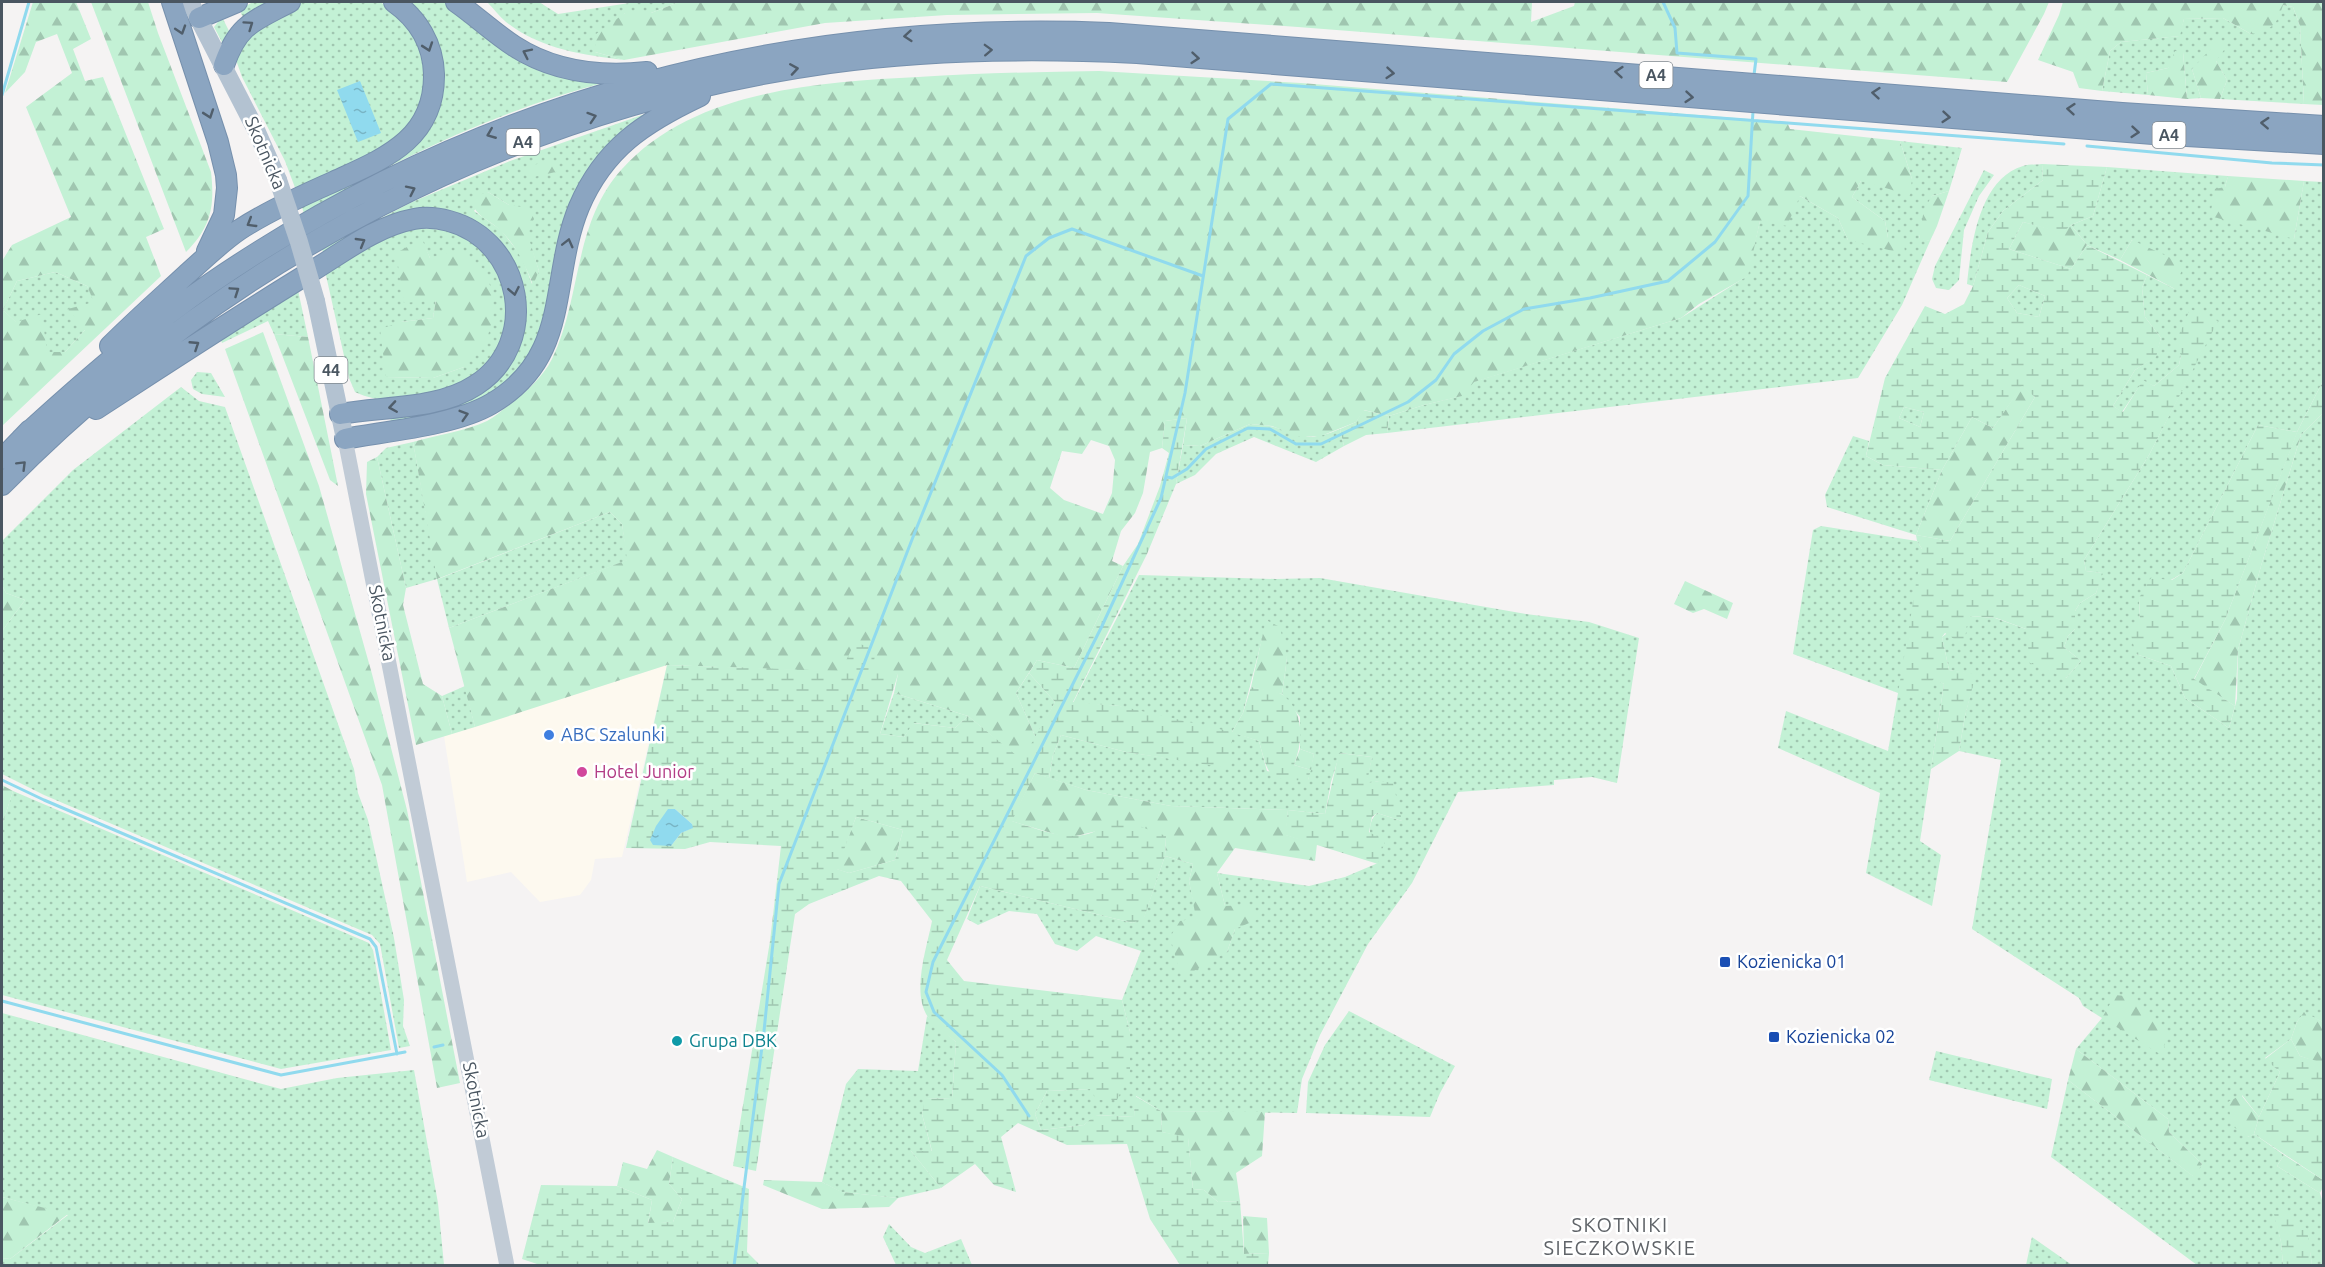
<svg xmlns="http://www.w3.org/2000/svg" width="2325" height="1267" viewBox="0 0 2325 1267" font-family="Ubuntu,sans-serif">
  <style>
    .commercial { fill: #fdf9ef }
    .grass { fill: url(#grass-dots); fill-rule: evenodd }
    .forest { fill: url(#forest-firs); fill-rule: evenodd }
    .wetland { fill: url(#wetland-marsh); fill-rule: evenodd }
    .water { fill: url(#water-ripples) }
    .lines { fill: none; stroke-linecap: round; stroke-linejoin: round }
    .stream { stroke: #90daee; stroke-width: 3 }
    .highway-casing { stroke: #7690ad; stroke-width: 22 }
    .secondary { stroke: #c1cbd6; stroke-width: 15 }
    .primary { stroke: #b3c2d1; stroke-width: 18 }
    .highway { stroke: #8ba5c1; stroke-width: 20 }
    .primary-bridge { stroke: #b3c2d1; stroke-width: 18 }
    .oneway { stroke: #505e6b }
    .shop-dot { fill: #3f7fe0; stroke: #fff; stroke-width: 2 }
    .hotel-dot { fill: #d1479c; stroke: #fff; stroke-width: 2 }
    .transit-dot { fill: #1a4fb4; stroke: #fff; stroke-width: 2 }
    .culture-dot { fill: #0f9aa8; stroke: #fff; stroke-width: 2 }
    .labels { text-anchor: middle; stroke-width: 5; stroke-linejoin: round; paint-order: stroke }
    .shield { fill: #fff; stroke: #808990; stroke-width: 1.5 }
    .shield-label { font-size: 16px; font-weight: bold; fill: #4a5661 }
    .street-label { font-size: 18px; fill: #4a5661; stroke: #fff }
    .shop-label { font-size: 18px; fill: #366cbe; stroke: #fff; text-anchor: start }
    .hotel-label { font-size: 18px; fill: #b23c85; stroke: #fff; text-anchor: start }
    .transit-label { font-size: 18px; fill: #164399; stroke: #fff; text-anchor: start }
    .culture-label { font-size: 18px; fill: #0d838f; stroke: #fff; text-anchor: start }
    .neighbourhood-label { font-size: 20px; letter-spacing: 1.5px; fill: #5f6368; stroke: #fff }
  </style>
  <defs>
    <pattern id="grass-dots" width="8" height="8" patternUnits="userSpaceOnUse" patternTransform="scale(1.5)"><rect width="8" height="8" fill="#c3f1d5"/><path d="M2 2h.1M6 6h.1" fill="none" stroke="#a0c6b0" stroke-width="1.8" stroke-linecap="round"/></pattern>
    <pattern id="forest-firs" width="22" height="20" patternUnits="userSpaceOnUse" patternTransform="scale(1.5)"><rect width="22" height="20" fill="#c3f1d5"/><path d="M5 1l3.5 6h-7zM16 11l3.5 6h-7z" fill="#a0c6b0"/></pattern>
    <pattern id="wetland-marsh" width="20" height="14" patternUnits="userSpaceOnUse" patternTransform="scale(1.5)"><rect width="20" height="14" fill="#c3f1d5"/><path d="M1 5h8M5 5V1M11 12h8M15 12V8" fill="none" stroke="#a0c6b0"/></pattern>
    <pattern id="water-ripples" width="26" height="14" patternUnits="userSpaceOnUse" patternTransform="scale(1.5)"><rect width="26" height="14" fill="#90daee"/><path d="M2 4q2-2 4 0t4 0M15 11q2-2 4 0t4 0" fill="none" stroke="#78b4c4"/></pattern>
  </defs>
  <rect width="100%" height="100%" fill="#f5f3f3"/>
  <path class="commercial" d="M667,665L622,857L595,859L591,880L580,895L540,902L511,872L467,882L444,736Z"/>
  <path class="grass" d="M253,2H274L244,17L241,14L242,8Z
    M300,2H380L400,14L418,35L427,83L420,110L406,130L385,150L297,193L285,161L242,77L236,60L243,37L292,4Z
    M406,2H448L487,34L606,82C501,110 398,157 304,214L301,204L390,162L439,90Z
    M487,2H539L558,14L636,2H679L651,13H625L595,52L624,60C583,55 540,49 506,22C499,16 493,8 487,2Z
    M2283,5L2293,7L2300,26L2304,104L2220,99L2227,80L2216,61L2192,69L2201,98L2187,99L2183,52L2168,68L2146,73L2148,95L2102,91L2110,51L2121,42L2179,36L2184,19L2223,18L2251,34Z
    M222,17L230,33L224,46L214,27Z
    M645,114L621,133L595,163L540,340L508,385L462,409L391,424L390,414L504,369L515,267L493,235L463,216L439,209L388,220L323,252L322,249L412,202L510,161ZM488,192L509,205L526,232L539,271L532,284L522,257L501,230L474,211Z
    M1900,141L1962,148L1949,191L1932,196L1919,238L1930,241L1902,305L1858,378L1387,433L1389,416L1424,405L1461,396L1473,382L1681,318L1747,276L1760,221L1800,196L1838,218L1848,240L1888,238L1885,221L1852,197L1861,181L1912,179Z
    M2042,164L2043,180L2003,211L1988,232L1973,286L1967,284C1971,245 1979,179 2023,166C2029,164 2036,165 2042,164Z
    M2107,167L2228,176L2225,187L2294,239L2304,181L2323,182V381L2297,432L2258,425L2183,573L2139,598L2140,620L2136,654L2171,666L2185,698L2229,728L2237,699L2238,650L2261,566L2301,435L2323,413V1022L2304,1013L2297,1022L2291,1039L2265,1058L2280,1072L2259,1117L2242,1095L2248,1137L2254,1134L2284,1155L2277,1166L2320,1193L2324,1207L2323,1265H2312L2310,1252L2275,1214L2281,1242L2283,1265H2197L2051,1157L2068,1080L2193,1176L2202,1164L2169,1132L2168,1119L2076,1049L2102,1018L2083,1006L2079,998L1972,929L2001,760L1959,751L1965,716L1975,675L1949,670L1942,637L1970,616L1995,618L2026,629L2066,678L2081,661L2064,647L2068,636L2075,629V611L2080,603L2096,593L2102,573L2086,571L2084,560L2149,455L2217,321L2181,355L2179,365L2154,386L2143,381L2122,412L2113,406L2135,370L2155,357L2161,338L2145,317L2142,288L2147,275L2175,289L2132,240L2120,260L2087,245L2071,225L2093,216Z
    M1984,170L1994,175L1979,196L1964,230L1959,280L1949,290L1936,288L1932,279L1935,266Z
    M413,228C436,228 463,231 482,247C519,279 513,348 473,376C460,385 442,390 426,394C402,402 379,403 355,392L349,378L325,271L363,247ZM421,239L430,258L464,367L433,378L386,377L401,322L433,318L436,300Z
    M55,272L87,286L95,302L85,330L65,352H47L3,310L17,281Z
    M2019,285L2045,296L2039,317L2017,313L2007,298Z
    M298,290L308,337L274,334L268,321L222,343L220,338Z
    M197,372L211,373L225,397L202,394L193,389L191,380Z
    M181,387L199,401L225,407L354,769L358,793L368,820L394,938L404,1000L403,1026L410,1046L399,1048L380,944L372,935L44,795L2,774V631L25,600L6,593L2,585L3,540L73,470Z
    M1904,407L1924,412L1920,427L1899,418Z
    M1250,424C1258,425 1267,425 1274,427C1304,436 1309,442 1340,429L1344,446L1316,462L1254,437L1216,454L1195,475L1176,484L1183,445L1200,446Z
    M1853,436L1869,441L1866,456L1883,465L1942,470L1916,535L1827,507L1825,495Z
    M413,442L438,579L610,512L622,524L628,560L449,628L437,579L406,588L377,457L386,448Z
    M1821,526L1917,541L1922,549L1934,678L1944,684L1920,841L1941,855L1932,906L1866,873L1880,793L1778,748L1786,711L1888,751L1898,693L1793,654L1813,530Z
    M1139,575L1276,579L1320,578L1526,614L1589,622L1639,638L1617,783L1592,777L1554,780V785L1458,792L1412,883L1368,944L1320,1035L1302,1079L1297,1113L1161,1111L1136,1096L1134,1117L1096,1115L1084,1125L1041,1130L1035,1114L1047,1091L1090,1089L1130,1032L1122,1000L1141,951L1096,936L1077,951L1055,944L1037,914L1009,911L978,925L967,919L980,886L1133,923L1144,917L1165,856L1193,864L1189,881L1197,918L1227,952L1235,929L1225,906L1217,873L1309,886L1345,877L1378,863C1373,847 1363,827 1377,813L1402,821L1379,781L1366,784L1372,757L1340,753L1331,782L1325,814L1288,810L1171,806L1086,790L1049,778L1053,755L1061,735L1126,752L1228,767L1120,706L1073,703ZM1267,620L1287,658L1282,694L1300,717V749L1314,754L1308,780L1267,771L1259,741L1232,732L1243,713Z
    M1029,673L1055,702L1036,738L1016,693Z
    M465,686L475,727L452,734L442,696Z
    M894,693L968,716L955,728L914,723L904,737L880,734Z
    M13,791L369,943L373,950L391,1050L281,1069L2,995V825Z
    M1349,1011L1455,1066L1440,1093L1430,1117L1306,1113L1308,1082L1325,1045Z
    M2,1013L281,1089L337,1078L414,1070L438,1203L444,1265L2,1266V1258L10,1259L68,1215L2,1197Z
    M927,1016L956,1042L952,1098L926,1099L922,1114L932,1152L911,1151L941,1188L898,1198L841,1192L822,1182L846,1084L858,1069L918,1071Z
    M1936,1051L2052,1079L2047,1109L1929,1080Z
    M889,1224L911,1247L925,1253L961,1239L972,1265H896L883,1237Z
    M2032,1237L2072,1265H2026Z"/>
  <path class="forest" d="M33,2H76L91,39L73,49L85,81L103,77L164,229L146,237L161,276L2,426V261L12,245L71,217L26,107L72,73L57,34L36,42L25,72L5,93ZM55,272L87,286L94,302L68,309L85,330L65,352H47L42,314L16,322L3,310L17,281Z
    M91,2H148L158,33L211,172C215,206 211,227 186,252Z
    M679,2H1532L1531,22L1574,6L1575,2H2049L2044,14L2007,82L1298,27L1097,13L947,15L825,23L624,60L595,52L596,34L625,13H651Z
    M2063,2H2323V105L2304,104L2300,26L2293,7L2283,5C2277,25 2272,30 2251,34L2223,18L2184,19L2180,36L2121,42L2110,51L2102,91L2079,88L2073,72L2038,60L2059,15Z
    M2217,42L2227,46L2216,61L2227,80L2220,99L2201,98L2192,69Z
    M2175,51L2183,52L2187,99L2148,95L2146,73L2168,68Z
    M1099,71L1301,83L1787,122L1790,129L1900,141L1912,179L1910,195L1861,181L1852,197L1885,221L1888,238L1904,242L1905,254L1848,240L1838,218L1800,196L1787,226L1760,221L1748,276L1699,304L1681,318L1474,382L1462,396L1424,405L1389,416L1364,410L1356,422L1321,436H1297L1272,426L1250,424L1200,446L1183,445L1187,418L1165,421L1162,448L1150,452L1143,493L1135,513L1121,531L1112,561L1123,566L1074,668L1037,660L1016,693L1036,738L1022,761L968,716L894,693L898,674L667,665L475,727L449,628L627,560L622,524L610,512L437,579L413,442C436,435 466,431 487,421C495,417 502,410 509,405C525,393 543,377 552,359C582,297 573,223 622,169C693,90 819,82 918,77C978,73 1039,72 1099,71ZM1091,440L1109,446L1115,460L1112,493L1103,514L1064,500L1050,488L1062,451L1082,454Z
    M548,160L560,171L529,178L523,169Z
    M2228,176L2304,181L2294,239L2210,216L2215,189L2225,187Z
    M1949,191L1937,226L1930,241L1919,239L1924,209L1932,196Z
    M488,192L509,205L529,208L534,219L527,232L539,271L533,285C525,265 517,247 502,232C488,217 477,220 470,198Z
    M2023,222L2062,232L2071,225L2087,245L2071,269L2009,249Z
    M422,239L430,258L461,249L483,269L492,290L493,317L486,343L464,367L433,378L386,377L380,329L401,322L433,318L436,300L404,303L396,253Z
    M2132,240L2184,264L2175,289L2120,260Z
    M263,332L319,486L372,674L407,810L460,1083L437,1088L382,785L225,349Z
    M274,334L308,337L338,486L330,480Z
    M2022,385L2035,397L1950,541L1916,535L1942,470L1972,417L1993,428Z
    M2297,432L2301,435L2261,566L2238,650L2235,706L2194,680L2225,620Z
    M377,457L406,588L403,605L423,684L442,696L452,734L416,745L366,494L367,462Z
    M1685,581L1733,603L1727,619L1704,609L1693,613L1674,604Z
    M2,585L6,593L25,600L2,631Z
    M1266,620L1280,627L1287,658L1282,694L1251,687Z
    M1300,749L1314,754L1311,770L1294,765Z
    M1035,773L1086,790L1171,806L1288,810L1286,835L1317,844L1315,861L1235,848L1217,873L1225,906L1248,905L1261,918L1235,929L1227,952L1194,971L1180,973L1170,937L1180,921L1196,918L1189,881L1193,864L1165,856L1166,836L1101,830L1068,838L1011,821Z
    M2,785L13,791L2,825Z
    M856,817L903,830L895,860L849,873L836,869Z
    M2115,995L2135,997L2166,1033L2163,1056L2102,1018Z
    M2304,1012L2323,1022V1064L2300,1056L2291,1039L2297,1022Z
    M2076,1049L2168,1119L2169,1132L2202,1164L2194,1177L2068,1080Z
    M2241,1095L2259,1117L2254,1134L2249,1137L2232,1126L2228,1102Z
    M1161,1111L1265,1112L1262,1156L1236,1173L1240,1201L1218,1202L1204,1190L1193,1189L1188,1138L1162,1132Z
    M657,1150L673,1157L669,1184L682,1199L673,1222L648,1224L652,1200L617,1186L623,1162L647,1169Z
    M2284,1155L2323,1180V1187L2320,1193L2277,1166Z
    M764,1180L822,1182L842,1192L898,1198L889,1207L822,1209L763,1185Z
    M2,1197L68,1214L10,1259L2,1258Z
    M1243,1216L1267,1218L1269,1253L1244,1254Z"/>
  <path class="wetland" d="M2042,164L2107,167L2093,216L2071,225L2062,233L2023,222L2009,249L2071,269L2087,245L2147,275L2142,288L2145,317L2161,338L2156,357L2135,370L2113,406L2123,412L2143,380L2154,386L2179,365L2181,355L2175,345L2190,309L2218,321L2149,455L2084,560L2086,571L2103,573L2096,593L2080,603L2075,611V629L2068,636L2064,647L2081,661L2066,678L2030,663L2026,629L1996,618L1970,616L1963,645L1945,633L1942,637L1949,670L1976,674L1965,716L1959,751L1931,769L1944,684L1934,679L1916,699L1898,693L1922,549L1917,541L1916,535L1950,541L2035,397L2022,386L1993,428L1972,417L1942,470L1883,465L1866,456L1885,378L1925,306L1945,314L1964,304L1973,286L1988,232L2003,211L2043,180ZM2019,285L2045,296L2039,317L2017,313L2007,298ZM1904,407L1924,412L1920,427L1899,418Z
    M2323,381V413L2301,435L2297,433L2225,620L2194,679L2235,706L2229,728L2185,698L2171,666L2136,654L2129,629L2140,619L2139,598L2151,578L2172,580L2183,573L2258,425L2297,432Z
    M1363,410L1389,416L1387,433L1366,435L1344,446L1340,429L1356,422Z
    M1187,418L1176,484L1147,554L1073,702L1120,706L1232,732L1243,713L1251,687C1260,689 1276,690 1283,695C1305,713 1303,741 1294,765L1311,770L1308,780C1268,781 1269,778 1259,741L1233,733L1228,768L1126,752L1061,735L1053,755L1049,778L1035,773L1012,821C1042,830 1084,850 1109,820H1123L1166,836L1165,856L1144,918L1133,923L980,886L947,960L964,981L1122,1000L1130,1032V1071L1117,1100H1097L1090,1089L1047,1091L1035,1114L1041,1130L1084,1125L1095,1115L1134,1117L1135,1096L1161,1111L1162,1132L1188,1137L1193,1189L1204,1190L1218,1202L1240,1201L1244,1254L1269,1253L1268,1265H1180L1150,1219L1127,1144L1067,1145L1018,1123L1001,1137L1016,1192L994,1185L975,1164L941,1188L911,1151H932L922,1114L925,1099L952,1098L956,1042C947,1034 934,1026 928,1017C911,993 927,947 932,921L901,881L879,876L809,904L795,914L756,1171L733,1166L770,941L781,846L710,842L685,849L626,848L667,665L841,671L855,642L876,650L873,666L898,674L880,734L904,737L913,723L955,728L968,716L1022,760L1055,702L1029,673L1037,660L1074,668L1123,566L1138,544L1160,486L1169,453L1162,448L1165,421ZM675,809L692,824V828L681,833L671,846ZM856,817L903,830L895,860L849,873L837,869Z
    M1339,753L1372,757L1367,783L1379,781L1393,783L1402,821L1377,813L1372,817L1369,832L1385,841L1378,864L1285,835L1288,810L1325,814Z
    M2291,1039L2300,1056L2323,1063V1180L2254,1134L2259,1117L2280,1072L2265,1059Z
    M673,1157L749,1189L747,1252L760,1265L543,1266L522,1259L541,1185L617,1186L652,1200L648,1223L673,1222L682,1199L669,1184Z
    M2287,1210L2307,1229L2312,1265H2283L2281,1242L2274,1214Z"/>
  <path class="water" d="M360,81L381,133L358,142L337,90Z
    M668,809H675L692,824L693,828L681,833L671,846L653,845L650,840L656,826Z"/>
  <g class="lines">
    <path class="stream" d="M1663,2L1675,28L1677,53L1756,59L1754,75
      M2,95L29,2
      M2087,146L2272,163L2324,165
      M1167,477L1172,478L1187,469L1206,449L1248,428L1270,429L1296,444H1321L1408,402L1436,380L1454,354L1483,331L1524,309L1590,298L1668,281L1715,242L1748,196L1753,111
      M2,780L44,800L370,939L376,947L397,1054
      M2,1001L281,1075L405,1052
      M434,1047L443,1045
      M1029,1116L1002,1075L934,1012L926,992L933,962L1102,626L1161,498L1185,393L1228,119L1271,84L2064,144
      M734,1266L764,1031L779,884L913,537L1026,256L1049,238L1072,229L1203,276"/>
    <defs>
      <path id="highway" d="M172,2L218,142L226,175L227,188L224,215L207,251
        M456,2C476,16 494,33 514,46C554,72 601,77 647,72
        M199,18L237,2
        M224,65C238,24 254,21 290,2
        M110,346C135,321 161,298 187,274C204,259 220,243 239,230C268,211 301,196 333,182C383,159 435,140 434,74C433,44 418,19 394,2
        M96,409C167,363 237,317 309,273C342,253 376,226 414,219C425,217 438,218 449,221C523,241 541,343 476,385C438,410 384,406 340,414
        M21,439C81,384 143,330 211,283C480,99 785,20 1109,33L2122,113L2324,126
        M345,439C388,431 455,425 491,404C572,357 549,280 579,207C604,148 645,122 700,96
        M2,459L30,430
        M2,485C226,258 511,108 829,63C931,49 1034,48 1137,53L2153,134L2324,144"/>
    </defs>
    <use href="#highway" class="highway-casing"/>
    <path class="secondary" d="M345,439L507,1266"/>
    <path class="primary" d="M190,2L257,132L278,180
      M316,301L345,439"/>
    <use href="#highway" class="highway"/>
    <path class="primary-bridge" d="M278,180L299,242L316,301"/>
  </g>
  <defs><path id="oneway-chevron" d="M-2-3.5L2.5 0L-2 3.5" fill="none" stroke-width="1.6" stroke-linecap="round" stroke-linejoin="round" transform="scale(1.5)"/></defs>
  <g class="oneway">
    <use href="#oneway-chevron" transform="translate(249 25) rotate(-35)"/>
    <use href="#oneway-chevron" transform="translate(181 30) rotate(72)"/>
    <use href="#oneway-chevron" transform="translate(908 36) rotate(175)"/>
    <use href="#oneway-chevron" transform="translate(428 47) rotate(71)"/>
    <use href="#oneway-chevron" transform="translate(988 50) rotate(-2)"/>
    <use href="#oneway-chevron" transform="translate(527 53) rotate(-154)"/>
    <use href="#oneway-chevron" transform="translate(1195 58) rotate(5)"/>
    <use href="#oneway-chevron" transform="translate(794 69) rotate(-9)"/>
    <use href="#oneway-chevron" transform="translate(1619 72) rotate(-175)"/>
    <use href="#oneway-chevron" transform="translate(1390 73) rotate(5)"/>
    <use href="#oneway-chevron" transform="translate(1876 93) rotate(-175)"/>
    <use href="#oneway-chevron" transform="translate(1689 97) rotate(5)"/>
    <use href="#oneway-chevron" transform="translate(2071 109) rotate(-175)"/>
    <use href="#oneway-chevron" transform="translate(209 114) rotate(71)"/>
    <use href="#oneway-chevron" transform="translate(592 117) rotate(-18)"/>
    <use href="#oneway-chevron" transform="translate(1946 117) rotate(5)"/>
    <use href="#oneway-chevron" transform="translate(2265 123) rotate(-177)"/>
    <use href="#oneway-chevron" transform="translate(2135 132) rotate(5)"/>
    <use href="#oneway-chevron" transform="translate(491 134) rotate(158)"/>
    <use href="#oneway-chevron" transform="translate(411 190) rotate(-26)"/>
    <use href="#oneway-chevron" transform="translate(251 223) rotate(149)"/>
    <use href="#oneway-chevron" transform="translate(361 242) rotate(-30)"/>
    <use href="#oneway-chevron" transform="translate(568 243) rotate(-76)"/>
    <use href="#oneway-chevron" transform="translate(235 291) rotate(-34)"/>
    <use href="#oneway-chevron" transform="translate(514 291) rotate(79)"/>
    <use href="#oneway-chevron" transform="translate(195 345) rotate(-33)"/>
    <use href="#oneway-chevron" transform="translate(393 407) rotate(171)"/>
    <use href="#oneway-chevron" transform="translate(464 415) rotate(-17)"/>
    <use href="#oneway-chevron" transform="translate(22 465) rotate(-45)"/>
  </g>
  <circle class="shop-dot" cx="549" cy="735" r="6"/>
  <circle class="hotel-dot" cx="582" cy="772" r="6"/>
  <g class="transit-dot">
    <rect x="1719" y="956" width="12" height="12" rx="3"/>
    <rect x="1768" y="1031" width="12" height="12" rx="3"/>
  </g>
  <circle class="culture-dot" cx="677" cy="1041" r="6"/>
  <g class="labels">
    <g class="shield">
      <rect x="1639.5" y="62" width="33" height="26" rx="4.5"/>
      <rect x="2152.5" y="122" width="33" height="26" rx="4.5"/>
      <rect x="506.5" y="129" width="33" height="26" rx="4.5"/>
      <rect x="314.5" y="357" width="33" height="26" rx="4.5"/>
    </g>
    <g class="shield-label">
      <text x="1656" y="81">A4</text>
      <text x="2169" y="141">A4</text>
      <text x="523" y="148">A4</text>
      <text x="331" y="376">44</text>
    </g>
    <g class="street-label">
      <text transform="translate(265 153) rotate(67)" y="6">Skotnicka</text>
      <text transform="translate(382 623) rotate(79)" y="6">Skotnicka</text>
      <text transform="translate(476 1100) rotate(79)" y="6">Skotnicka</text>
    </g>
    <g class="shop-label">
      <text x="561" y="741">ABC Szalunki</text>
    </g>
    <g class="hotel-label">
      <text x="594" y="778">Hotel Junior</text>
    </g>
    <g class="transit-label">
      <text x="1737" y="968">Kozienicka 01</text>
      <text x="1786" y="1043">Kozienicka 02</text>
    </g>
    <g class="culture-label">
      <text x="689" y="1047">Grupa DBK</text>
    </g>
    <g class="neighbourhood-label">
      <text x="1620" y="1232">SKOTNIKI<tspan x="1620" dy="23">SIECZKOWSKIE</tspan></text>
    </g>
  </g>
  <rect width="2325" height="1267" fill="none" stroke="#4a5661" stroke-width="6"/>
</svg>
